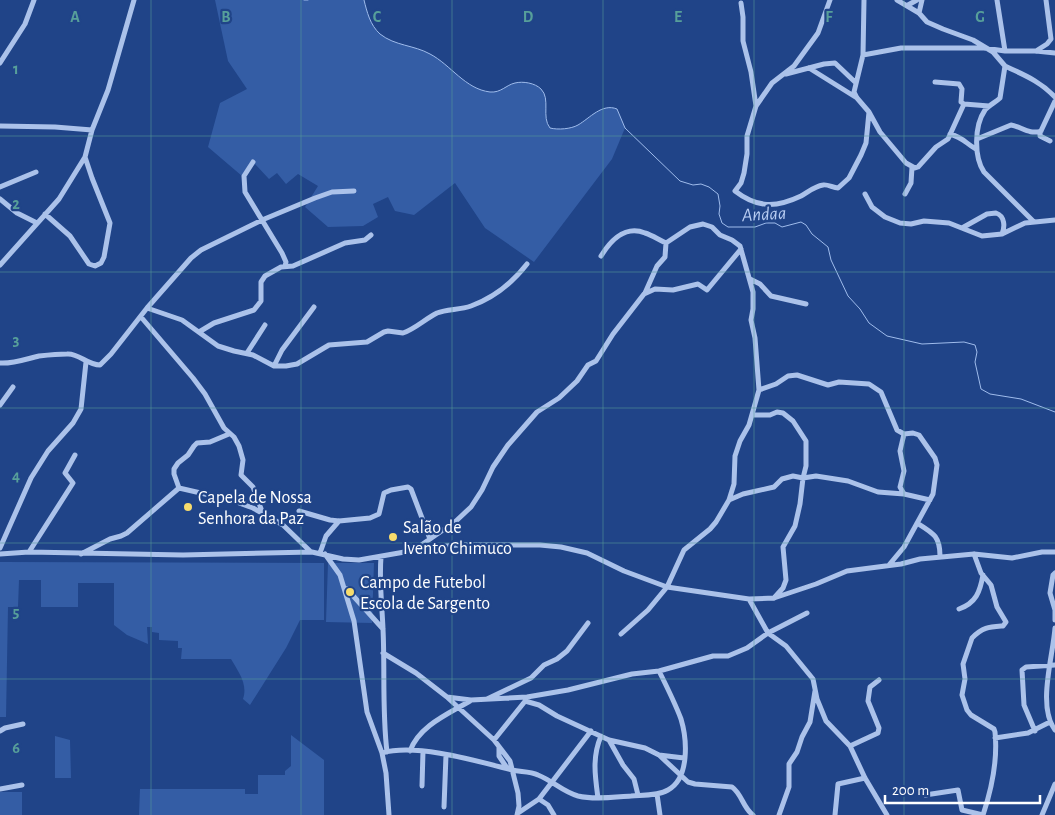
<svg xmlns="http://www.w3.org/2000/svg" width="1055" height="815" viewBox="0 0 1055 815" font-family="'Alegreya Sans',sans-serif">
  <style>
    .green { fill: #345da5 }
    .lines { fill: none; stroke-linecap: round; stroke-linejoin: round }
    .stream { stroke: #9fbcec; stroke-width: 1 }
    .street { stroke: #abc2ea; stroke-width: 5 }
    .grid { fill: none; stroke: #579f9a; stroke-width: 1; stroke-opacity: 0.55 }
    .poi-dot { fill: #f8dc6c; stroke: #204488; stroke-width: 2 }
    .labels { text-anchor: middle; stroke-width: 4.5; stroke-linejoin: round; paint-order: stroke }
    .poi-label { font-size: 18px; fill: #fff; stroke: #204488; text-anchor: start }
    .water-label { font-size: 19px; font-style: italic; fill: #b7ccf2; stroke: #204488 }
    .grid-label { font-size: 16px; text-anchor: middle; font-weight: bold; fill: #579f9a; stroke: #204488; stroke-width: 4.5; stroke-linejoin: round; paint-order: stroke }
  </style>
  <rect width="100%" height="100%" fill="#204488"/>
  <path class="green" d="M215,0H364C367,12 370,25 380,34C394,45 411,45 426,52C450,62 463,89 490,92C501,93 506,85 515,83C523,81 535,83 541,89C551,99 541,117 550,128C558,130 571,129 578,125C590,118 602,103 617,109L625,128L612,159L534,262L485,228L455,183L414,215L395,211L388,197L373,204L378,217L363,226L328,227L305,207L318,186L298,174L286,184L277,173L269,179L255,164L242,176L208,147L220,103L247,89L228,61Z
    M0,562L324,563V620H300L286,648L250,705L243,699C248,684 239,673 231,659H181L182,648H178V641L159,640V633L152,632V627H147L148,644L127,635L114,625V583H78V607H41V580H19L18,607H8L6,717H0Z
    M328,563H374L372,623L326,622Z
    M291,735L324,760V815H139L140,789H245V794H258V775H285V771L291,766Z
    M55,736L70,740L71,778H55Z
    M0,792H22V815H0Z"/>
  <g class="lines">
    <path class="stream" d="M304,0H308
      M364,0C367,12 370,25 380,34C395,46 414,45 430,54C451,65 465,89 490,92C501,93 506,85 515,83C523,81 535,83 541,89C551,99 541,117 550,128C558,130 571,129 578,125C590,118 602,103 617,109L625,128L680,181L693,185L701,184L709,187L718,194L720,206L719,214L722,223L728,227H755L766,223H775L782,227L801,222L806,225L812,234L828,247L831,260L848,296L860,309L869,323L887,336L922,344L964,342L975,345L977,352L975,362L981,389L990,394L1021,399L1055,412"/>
    <path class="street" d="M864,0L863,55L854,92L857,98L869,112L880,132L906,163L915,168L918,167L936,147L948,139L964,104
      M897,0L919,13L927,22L943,29L973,40L993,52L1005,66L1000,98C996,102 989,105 985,110C974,126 974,157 984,172L1034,222
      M997,0L1005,51
      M741,3L743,17V41L751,72L756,106L747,136V154L744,173L741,183L735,191C757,208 776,208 801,196C808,192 815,186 823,185C828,184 833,188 838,188L849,178L861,155L866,143L869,112
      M908,5L917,0
      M919,13L922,0
      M1036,51L1047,44L1051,39L1046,0
      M863,55L901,48H984L1005,51H1036L1055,53
      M0,63L25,24L34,0
      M1005,66C1024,75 1040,81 1055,97
      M809,68L857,98
      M786,74L824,64L835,63L855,82
      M935,82L959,84L962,89L961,102L964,104
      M964,104L989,106
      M756,106L772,83L794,66L818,33L830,0
      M0,126L55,127L92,130
      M950,134C964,138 965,143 976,149
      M977,139L1011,125C1022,127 1029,135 1041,131
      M1050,141L1040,136V133L1055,101
      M253,162L244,176L245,192L282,253L286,262L285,266
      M0,187L36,172
      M865,194L872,207L885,217L900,223L911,224L924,221L949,223L982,236L1002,234L1025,223L1055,220
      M905,194L911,183L912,167
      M0,199L17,213L37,223
      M45,214L70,236L89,264L95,266L101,263L104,257L110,223L92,178L85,157
      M962,228L987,214L996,213C1005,216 1005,227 1002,234
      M601,256C611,240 625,225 645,233C652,235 659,240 666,243
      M0,265L59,199L85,157L92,130L108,90L134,0
      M750,279L760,284L771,296L806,304
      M645,293L657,266L665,257L666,243
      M147,308L182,320L218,346L234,351L253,355L274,366H286L297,364L329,345L367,342L384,332L388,331L403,333C415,329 425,319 437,313C447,309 460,310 471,306C493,298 513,282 527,264
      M141,317L193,378L205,394L224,428L234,437L239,446L243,460L241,475L253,487L263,514
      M199,332L214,323L254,310L261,301V282L265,276L281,267L293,266L345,243L365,240L371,235
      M247,353L265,325
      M0,363C13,364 26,359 39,356C48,355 58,354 67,354C79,353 87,365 100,365L111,354L147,308L191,258L201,250L262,220L315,198L332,192L354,191
      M274,366L282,350L314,307
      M759,390L776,384L788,376L797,375L828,385L839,382L869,384L881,392L897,430L904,434L913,433L919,435L935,458L937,465L933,494L904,547L889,565
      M0,405L13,387
      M752,415H770L777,412L783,413L793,421L806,441V466L803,478L800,504L795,526L783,547L786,580L783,588L774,598
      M229,434L210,442L197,443L194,446L188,455L178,463L174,469V474L179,488L231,500L253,508L283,525L311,552
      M904,434L900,451L904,471L900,487L904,494
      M729,500L743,494L774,487L782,479L793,476L803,478L816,476L848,481L878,492L904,494L930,500
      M299,511L330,520L339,521L370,518L379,514L384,493L391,490L408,487L411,489L430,539
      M917,523C933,533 940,536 940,556
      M0,548L31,478L48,451L73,423L81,409L86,362
      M417,548L456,521L471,507L482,490L493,467L508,445L537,412L559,398L577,381L588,365L596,361L613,334L644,294L655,289L673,290L698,284L707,290L741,249
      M29,552L73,483L65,473L75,455
      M320,553L326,536L339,521
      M0,554L29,552L183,555L312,552L343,559L359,560L433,547L458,545H540L561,547L587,553L624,571L667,587L749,599L768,633L786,646L813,679L817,699L826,721L850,746L865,778L887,815
      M81,554L110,539L121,536L127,533L179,488
      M325,554L340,575L354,621L367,712L382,753L386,773L389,815
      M974,554L981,573L991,585L997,607L1006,622L1003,626C989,627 983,627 972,638L963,664L965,679L962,695L967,710L971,715L994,729L995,732C998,761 992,788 983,815
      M381,557C379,581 382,605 383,629C385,670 382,711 387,752
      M1055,573L1053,575L1050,593L1055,610V620
      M347,589L383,629
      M749,599L774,598L816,584L847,571L901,564L920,559L974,554L1012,558L1042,552H1055
      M959,609C976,603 980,592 983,575
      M1055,628C1053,657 1037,706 1055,730
      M621,634L648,610L667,587L684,550L710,529L716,522L729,500L734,484L735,456L740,441L749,425L759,390L755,338L751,320L753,309V292L740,246L732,240L720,235L712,227L703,224L690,227L666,243
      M383,653L416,673L447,697L471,700L527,697L568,690L632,674L659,671L713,656H728L747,648L768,633L807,613
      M448,698L494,740L510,761L518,793L519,806L517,815
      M487,699L531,678L544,665L557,659L567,651L588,623
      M525,701L539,705L557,716L609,740L645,748L659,755L688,782L695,784L732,787C742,794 743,808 753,815
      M0,731L5,728L23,724
      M1035,731L1024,705L1022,670L1026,667L1055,665
      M995,738L1028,733L1050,722
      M494,740L526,700
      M609,740L623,765L634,779L638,795
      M850,746L878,733L879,728L868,701L870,687L879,680
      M499,747V756L507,768
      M410,751C419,726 448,714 470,701
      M382,753C416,743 477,761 512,770C521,772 530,771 538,775C553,781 563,792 578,796C595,800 614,797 631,796C643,795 658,796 668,790C690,778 687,739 681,719C675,703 667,687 659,671
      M659,755L684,758
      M422,786L423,751
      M0,789L22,785
      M657,794L660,815
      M925,795L958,790L962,810L983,815
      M598,798C595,776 592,757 601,736
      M539,799L548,805L554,815
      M444,807L446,755
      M518,813L539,799L591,731
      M779,815L789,787V764L797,752L802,737L810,722L815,691
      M835,815L838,784L865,778
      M1042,815L1055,784"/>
  </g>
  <path class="grid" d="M151,0V815M301,0V815M452,0V815M603,0V815M754,0V815M904,0V815M0,136H1055M0,272H1055M0,408H1055M0,543H1055M0,679H1055"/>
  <g class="poi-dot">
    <circle cx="188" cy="507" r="5"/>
    <circle cx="393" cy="537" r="5"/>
    <circle cx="350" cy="592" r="5"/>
  </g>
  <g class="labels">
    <g class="poi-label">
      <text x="198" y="503">Capela de Nossa<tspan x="198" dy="21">Senhora da Paz</tspan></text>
      <text x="403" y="533">Salão de<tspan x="403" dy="21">Ivento Chimuco</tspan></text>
      <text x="360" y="588">Campo de Futebol<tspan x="360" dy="21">Escola de Sargento</tspan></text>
    </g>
    <g class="water-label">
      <text transform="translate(764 213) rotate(-3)" y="7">Andaa</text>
    </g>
  </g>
  <g class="grid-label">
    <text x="75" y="22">A</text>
    <text x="226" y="22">B</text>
    <text x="377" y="22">C</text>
    <text x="528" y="22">D</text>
    <text x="678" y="22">E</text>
    <text x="829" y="22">F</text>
    <text x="980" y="22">G</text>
    <text x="16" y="74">1</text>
    <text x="16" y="209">2</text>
    <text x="16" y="345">3</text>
    <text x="16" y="481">4</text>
    <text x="16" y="617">5</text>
    <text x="16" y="753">6</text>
  </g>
  <path d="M885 795v8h155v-8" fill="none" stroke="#ffffff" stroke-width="2.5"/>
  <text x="892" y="795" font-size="15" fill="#ffffff" stroke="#204488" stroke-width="4" paint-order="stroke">200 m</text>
</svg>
